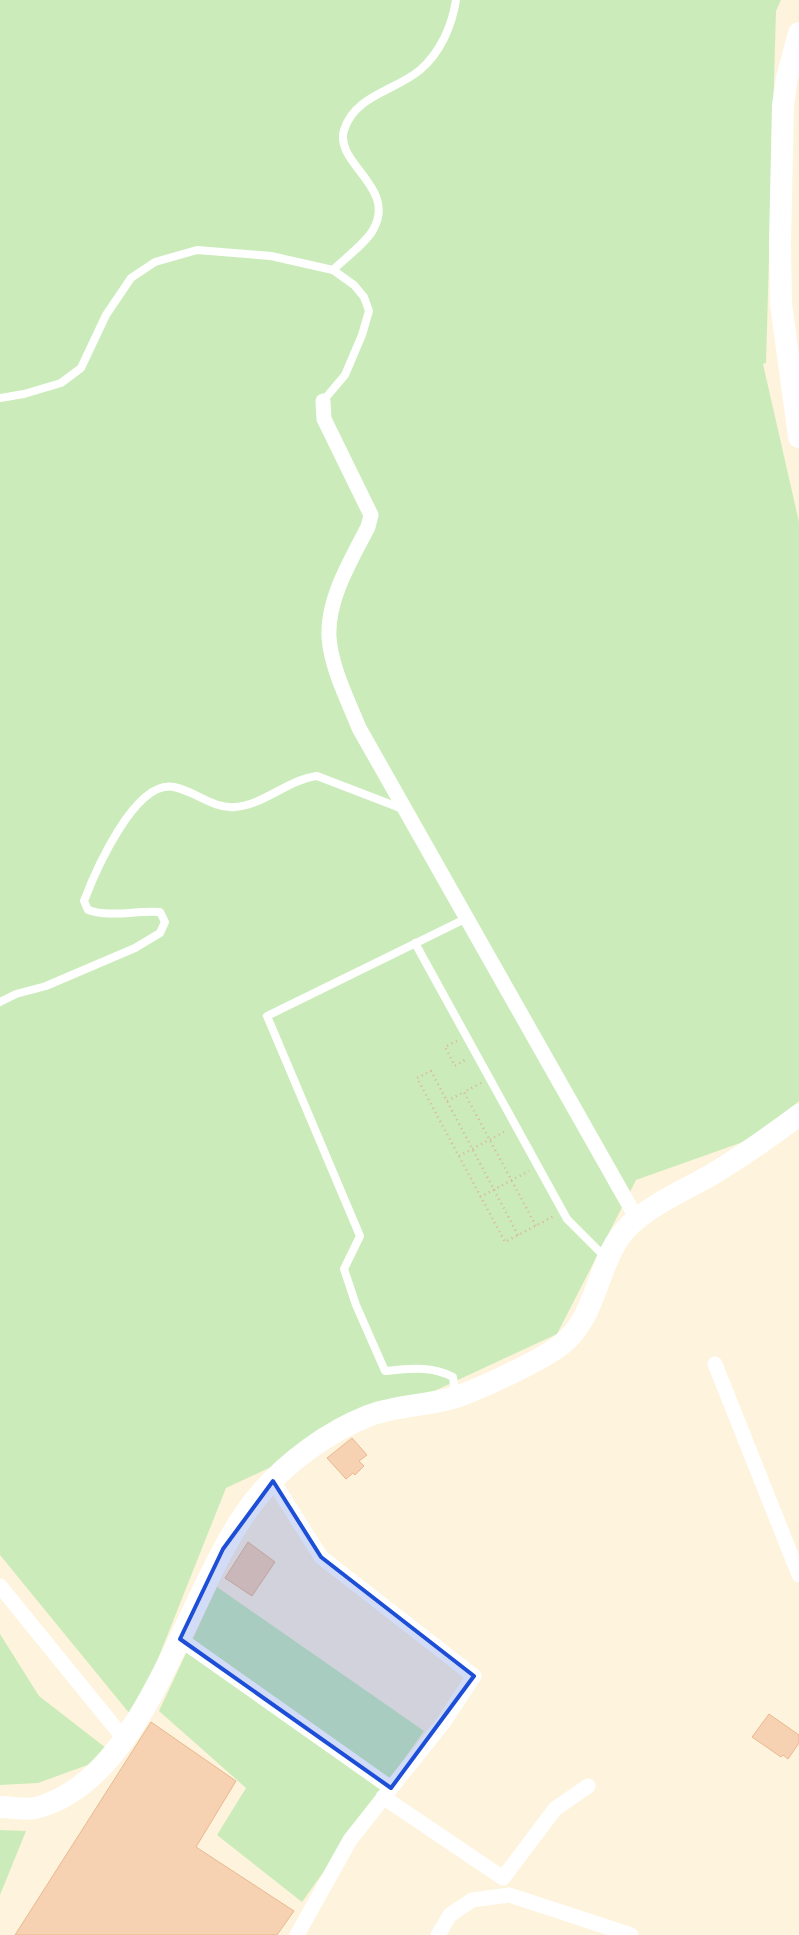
<svg xmlns="http://www.w3.org/2000/svg" width="799" height="1935" viewBox="0 0 799 1935" font-family="Poppins,sans-serif">
  <style>
    .green { fill: #cbecba }
    .building { fill: #f6d1b2; stroke: #e9b991 }
    .lines { fill: none; stroke-linecap: round; stroke-linejoin: round }
    .path { stroke: #dab596; stroke-width: 2.5; stroke-dasharray: 1 4; stroke-linecap: butt }
    .lane { stroke: #fff; stroke-width: 8 }
    .street { stroke: #fff; stroke-width: 15 }
    .secondary { stroke: #fff; stroke-width: 22 }
    .marked { fill: #1d4ed8; fill-opacity: 0.2; stroke: #1d4ed8; stroke-width: 4; stroke-linejoin: round }
  </style>
  <rect width="100%" height="100%" fill="#fef3dc"/>
  <path class="green" d="M0,0H781L776,11L766,363L763,364L799,522V1101L757,1137L636,1180L557,1334L226,1488L134,1719L0,1555Z
    M217,1587L424,1731L302,1902L217,1835L246,1788L159,1711Z
    M0,1634L39,1696L115,1755L38,1783L0,1785Z
    M0,1830L26,1831L0,1895Z"/>
  <path class="building" d="M352,1438L367,1455L359,1461L364,1466L355,1475L353,1473L346,1479L327,1458Z
    M248,1542L275,1562L252,1596L225,1578Z
    M769,1714L799,1735V1743L788,1759L783,1755L781,1757L752,1737Z
    M151,1722L236,1781L196,1847L294,1911L277,1935H15Z"/>
  <g class="lines">
    <path class="path" d="M457,1041L445,1047L455,1066L466,1059
      M481,1083L464,1092L536,1226
      M447,1101L464,1092
      M459,1156L506,1131
      M480,1197L529,1171
      M518,1235L431,1071L417,1078L505,1242L554,1216"/>
    <path class="lane" d="M333,270C344,259 366,243 373,230C398,187 334,164 344,130C355,95 395,91 420,70C440,53 452,26 456,0
      M0,398L24,394L61,383L81,368L106,315L131,278L155,262L197,250L271,256L333,270L354,285L364,297L369,311L362,335L345,375L323,401
      M415,943L567,1219L606,1258
      M0,1002L16,994L46,986L135,948L160,933L165,922L160,912C136,910 111,918 88,910L84,901C95,872 135,779 174,787C195,791 213,809 235,807C264,805 287,780 317,776L403,809
      M455,1395L453,1377C431,1365 409,1369 385,1371L356,1305L344,1269L360,1236L267,1016L467,918"/>
    <path class="street" d="M323,401L324,419L371,515L368,527C351,560 327,599 329,637C331,668 348,700 359,728L637,1219
      M715,1364L799,1575
      M273,1481L321,1557L474,1676L443,1723L391,1788
      M0,1586L117,1730L127,1736
      M180,1639L391,1788L350,1840L297,1935
      M383,1797L503,1878L555,1809L588,1786
      M438,1935L450,1915L472,1900L509,1895L631,1935"/>
    <path class="secondary" d="M799,33L787,78L783,105L780,243L781,304L799,437
      M0,1807C12,1807 28,1811 39,1807C152,1775 188,1577 260,1494C288,1461 328,1432 368,1416C396,1405 428,1406 456,1397C482,1388 540,1361 561,1345C600,1315 596,1257 630,1225C652,1204 685,1190 711,1175C741,1157 771,1136 799,1115"/>
  </g>
  <path class="marked" d="M273,1481L321,1557L474,1676L391,1788L180,1639L223,1549Z"/>
</svg>
